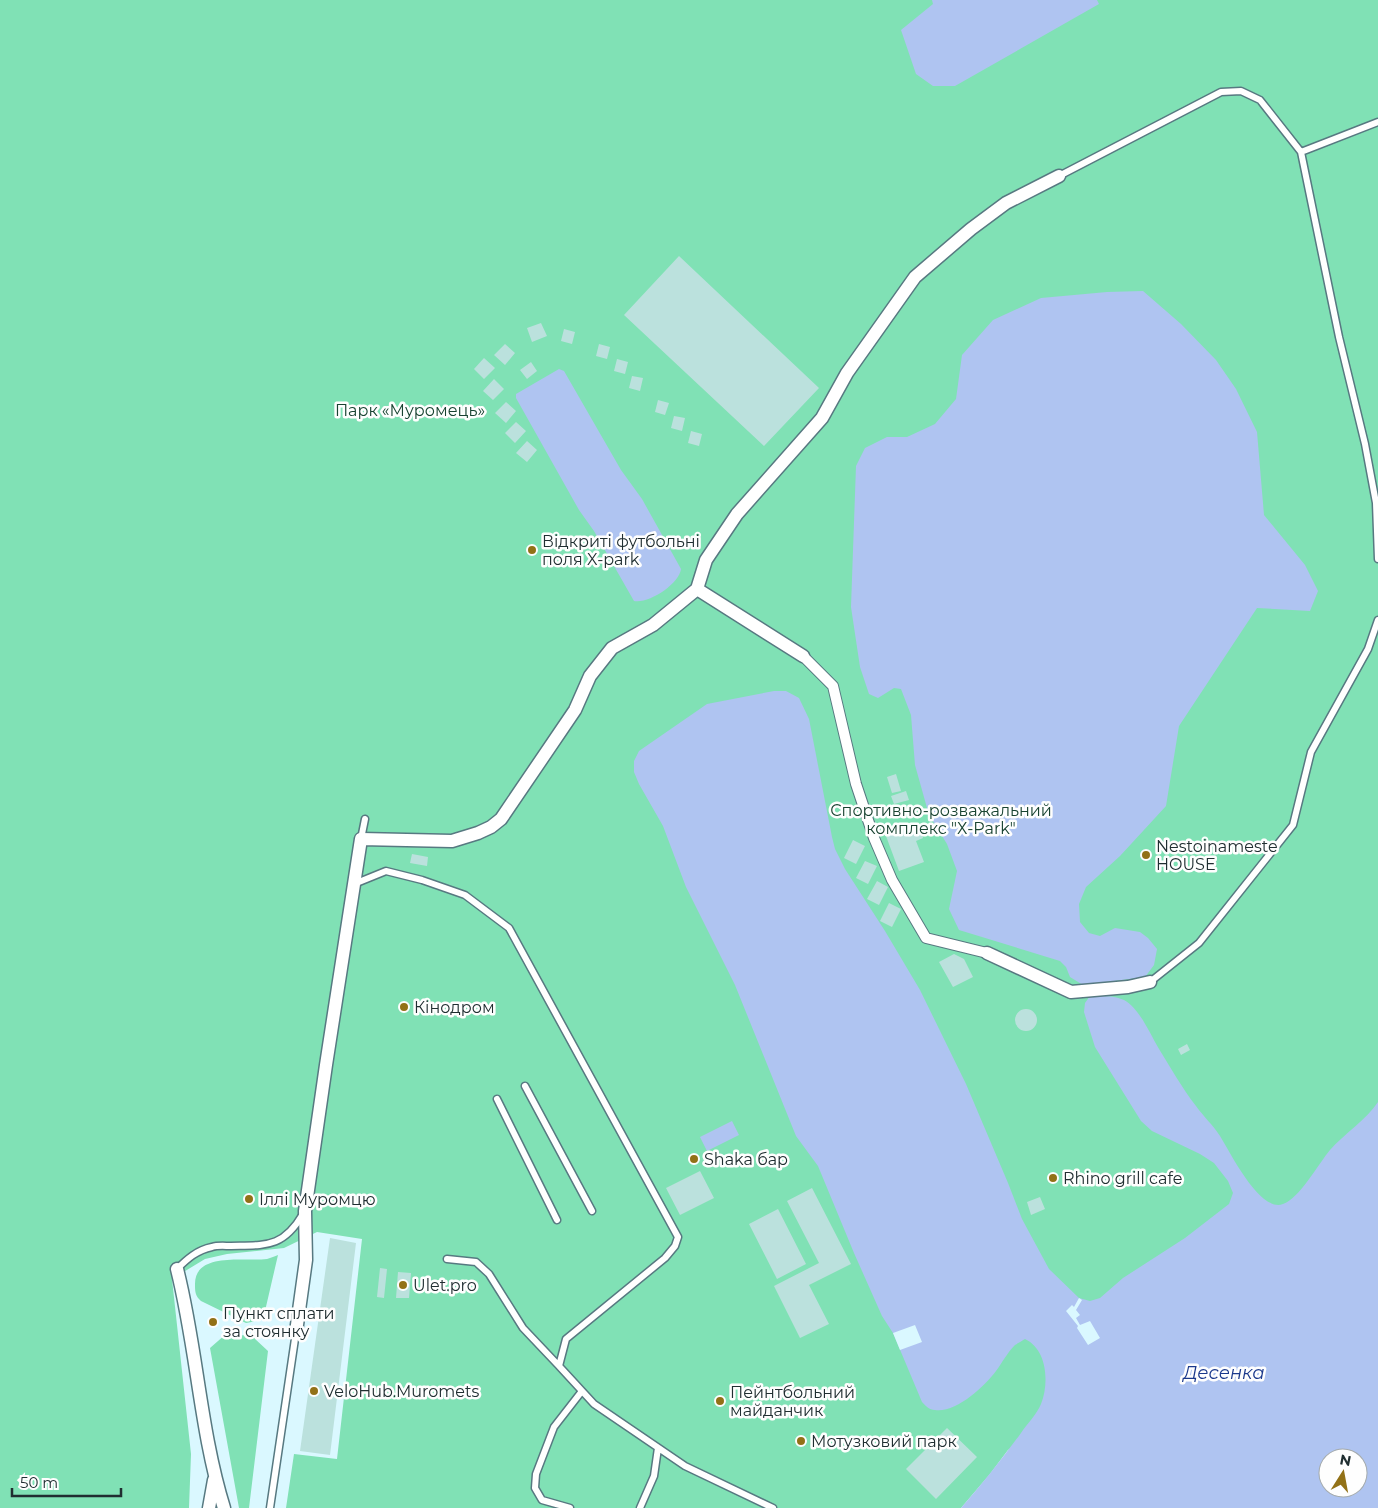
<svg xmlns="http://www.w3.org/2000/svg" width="1378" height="1508" viewBox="0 0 1378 1508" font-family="Montserrat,sans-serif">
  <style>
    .green { fill: #80e1b5 }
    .water { fill: #afc4f1; fill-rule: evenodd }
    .pier { fill: #daf8ff }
    .building { fill: #bbe1dd }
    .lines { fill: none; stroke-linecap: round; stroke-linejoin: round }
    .service-casing { stroke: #577981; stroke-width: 9 }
    .pedestrian-casing { stroke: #577981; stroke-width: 12 }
    .minor-casing { stroke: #577981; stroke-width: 15 }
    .service { stroke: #fff; stroke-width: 6 }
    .pedestrian { stroke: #fff; stroke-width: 10 }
    .minor { stroke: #fff; stroke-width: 12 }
    .poi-dot { fill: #927117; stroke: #fefefe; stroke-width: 2 }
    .labels { text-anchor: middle; stroke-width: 5; stroke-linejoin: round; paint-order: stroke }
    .park-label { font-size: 16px; fill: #184331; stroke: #fefefe }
    .poi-label { font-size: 16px; fill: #202e31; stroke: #fefefe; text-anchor: start }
    .water-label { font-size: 18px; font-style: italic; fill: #1a388c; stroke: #fefefe }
  </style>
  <rect width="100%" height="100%" fill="#daf8ff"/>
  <path class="green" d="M0,0H1378V1207L1008,1450L990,1474L961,1508H286L294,1454L337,1459L362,1239L317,1232L284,1248L227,1254L205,1259L172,1279L191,1454L189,1508H0Z
    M278,1255L265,1311C261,1319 255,1322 246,1323L201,1301C195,1296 195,1291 195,1284C195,1251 246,1262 267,1259C271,1258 275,1256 278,1255Z
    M226,1334L252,1336L268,1351L249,1508H239L210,1348Z"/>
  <path class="water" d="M932,0H1097L1099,4L955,86H933L916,74L901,30L933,4Z
    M1143,291L1181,324L1216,360L1236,389L1257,432L1264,515L1305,565L1318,591L1310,611L1257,608L1179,726L1166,806L1120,856L1086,887L1079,904L1080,922L1089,933L1100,936L1115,928L1140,932L1148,938L1157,949L1154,965L1145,977L1083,985L1070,977L1066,967L1060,961L959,930L949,909L957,871L947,844L929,815L915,765L911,715L901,689L894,688L878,698L869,694L860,667L851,607L856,466L865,448L887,437H907L935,424L956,399L962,355L993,320L1041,298L1107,292Z
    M559,369L564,371L621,470L642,499L681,569C679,584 649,604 634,601L594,531L579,510L516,398V394Z
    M774,691H786L799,698L809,719L832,837L835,849L845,869L885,931L920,990L966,1084L1008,1183L1022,1219L1049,1269L1079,1298L1090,1301L1100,1298L1123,1278L1185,1238L1229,1204L1233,1193L1228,1181L1214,1163L1200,1154L1152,1131L1141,1121L1095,1047L1084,1012L1085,1003L1090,996C1100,996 1114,995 1124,1000C1140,1009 1150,1034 1159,1049C1171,1068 1182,1088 1196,1106C1203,1116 1213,1125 1220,1136C1230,1152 1260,1213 1283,1204C1299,1199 1319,1163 1330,1150C1344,1134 1367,1119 1378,1102V1508H961C982,1484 1002,1459 1021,1433C1027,1424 1037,1414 1041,1404C1049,1384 1048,1350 1025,1339C1022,1341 1018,1343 1015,1345C1007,1353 1002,1363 996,1371C984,1387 956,1413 935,1410C929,1410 926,1406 922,1402L893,1333L882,1316L854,1253L818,1166L796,1136L735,985L686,887L663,826L639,784L634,772V761L639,751L707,704ZM1328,1458H1358V1488H1328Z
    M732,1121L739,1135L707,1151L700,1137Z"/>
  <path class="pier" d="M1079,1298L1082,1300L1076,1310L1080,1315L1076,1318L1080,1325L1090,1321L1100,1338L1088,1345L1077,1328L1078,1326L1066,1311L1072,1305L1074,1307Z
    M915,1325L922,1342L900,1350L893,1333Z"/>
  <path class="building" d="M679,256L819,388L764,446L624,315Z
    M541,323L547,336L532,342L527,328Z
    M564,329L575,332L572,344L561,341Z
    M505,344L515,353L505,365L494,355Z
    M599,344L610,347L607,359L596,356Z
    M484,358L495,368L484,379L474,369Z
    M617,359L628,362L625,374L614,371Z
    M531,362L537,371L527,379L520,370Z
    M632,376L643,378L640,391L629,388Z
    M494,379L504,389L493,400L483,391Z
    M658,400L669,403L665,415L655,412Z
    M506,402L516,411L506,423L495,413Z
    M674,416L685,418L682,431L671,428Z
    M516,422L526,431L515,443L505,433Z
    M691,431L702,434L699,446L688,443Z
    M527,441L537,450L527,462L516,453Z
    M896,774L901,791L892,793L887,777Z
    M906,791L909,800L894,804L891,796Z
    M918,824L923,838L916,841L924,862L899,871L886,836Z
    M853,840L865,846L856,864L844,858Z
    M412,854L428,857L427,866L410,863Z
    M865,861L877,866L868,884L856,878Z
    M877,881L888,887L879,905L867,899Z
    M889,903L901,909L892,927L880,921Z
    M954,954L964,959L973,977L953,987L939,962Z
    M1015 1020a11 11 0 1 1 22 0a11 11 0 1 1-22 0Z
    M1187,1044L1190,1050L1181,1055L1178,1049Z
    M700,1171L714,1198L680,1215L666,1188Z
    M812,1188L851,1264L809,1285L829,1324L800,1338L774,1286L819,1263L787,1201Z
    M1040,1197L1045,1209L1031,1215L1027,1202Z
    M778,1209L806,1264L777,1279L749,1224Z
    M330,1238L356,1243L330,1455L300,1451Z
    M380,1268L387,1269L384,1298L377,1297Z
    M398,1272L411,1273L409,1298H396Z
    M947,1428L977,1457L936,1499L906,1469Z"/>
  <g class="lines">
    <defs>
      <path id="service" d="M1301,152L1378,122
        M1059,176L1221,92L1241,91L1260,100L1301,152L1339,337L1365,444L1376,503L1378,559
        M361,839L365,819
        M354,884L386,871L422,880L465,895L509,928L678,1237L675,1246L665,1258L566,1339L559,1366L594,1404L685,1466L773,1508
        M1150,982L1199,943L1293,825L1311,752L1368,649L1378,620
        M525,1086L592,1211
        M497,1099L557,1220
        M447,1259L476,1262L489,1274L523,1328L559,1366
        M177,1269C187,1259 197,1250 212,1247C218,1245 225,1246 231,1246C266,1245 283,1248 303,1214
        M270,1508L296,1332
        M570,1508L542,1500L535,1488L536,1474L554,1427L582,1391
        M640,1508L654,1476L658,1448"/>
      <path id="pedestrian" d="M803,656L833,686L856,784L874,838L892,880L926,938L987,953"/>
      <path id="minor" d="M697,589L803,656
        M987,953L1071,992L1128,987L1150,982
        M177,1269C197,1348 200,1431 224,1508
        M296,1332L306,1260L305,1211L326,1065L361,839L452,841L478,833L491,827L501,819L575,710L590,676L612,648L653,625L697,589L706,560L737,514L822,418L847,373L915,277L971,229L1006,203L1059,176
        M209,1508L214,1480"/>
    </defs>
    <use href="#service" class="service-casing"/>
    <use href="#pedestrian" class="pedestrian-casing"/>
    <use href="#minor" class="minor-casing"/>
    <use href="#service" class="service"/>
    <use href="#pedestrian" class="pedestrian"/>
    <use href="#minor" class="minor"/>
  </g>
  <g class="poi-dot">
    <circle cx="532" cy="550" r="5"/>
    <circle cx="1146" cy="855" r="5"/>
    <circle cx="404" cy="1007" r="5"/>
    <circle cx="694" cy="1159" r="5"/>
    <circle cx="1053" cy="1178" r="5"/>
    <circle cx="249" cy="1199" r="5"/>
    <circle cx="403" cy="1285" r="5"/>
    <circle cx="213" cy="1322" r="5"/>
    <circle cx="314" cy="1391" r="5"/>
    <circle cx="720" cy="1401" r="5"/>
    <circle cx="801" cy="1441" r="5"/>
  </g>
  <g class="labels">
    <g class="park-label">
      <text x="410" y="416">Парк «Муромець»</text>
      <text x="941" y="816">Спортивно-розважальний<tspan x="941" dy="18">комплекс "Х-Park"</tspan></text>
    </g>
    <g class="poi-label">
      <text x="542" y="547">Відкриті футбольні<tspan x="542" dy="18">поля X-park</tspan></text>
      <text x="1156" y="852">Nestoinameste<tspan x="1156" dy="18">HOUSE</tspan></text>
      <text x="414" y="1013">Кінодром</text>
      <text x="704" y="1165">Shaka бар</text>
      <text x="1063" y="1184">Rhino grill cafe</text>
      <text x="259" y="1205">Іллі Муромцю</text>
      <text x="413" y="1291">Ulet.pro</text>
      <text x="223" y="1319">Пункт сплати<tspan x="223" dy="18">за стоянку</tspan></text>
      <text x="324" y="1397">VeloHub.Muromets</text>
      <text x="730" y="1398">Пейнтбольний<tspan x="730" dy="18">майданчик</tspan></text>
      <text x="811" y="1447">Мотузковий парк</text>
    </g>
    <g class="water-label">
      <text x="1224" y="1379">Десенка</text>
    </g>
  </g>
  <g transform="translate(1343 1473) rotate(11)"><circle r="24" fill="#fefefe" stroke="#a5abac"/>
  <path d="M0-4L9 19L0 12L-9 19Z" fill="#927117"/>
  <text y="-8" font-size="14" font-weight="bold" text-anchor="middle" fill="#202e31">N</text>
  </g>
  <path d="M12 1488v8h109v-8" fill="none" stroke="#202e31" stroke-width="2.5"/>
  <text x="20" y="1488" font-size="15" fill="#202e31" stroke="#fefefe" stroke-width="4" paint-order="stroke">50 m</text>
</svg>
